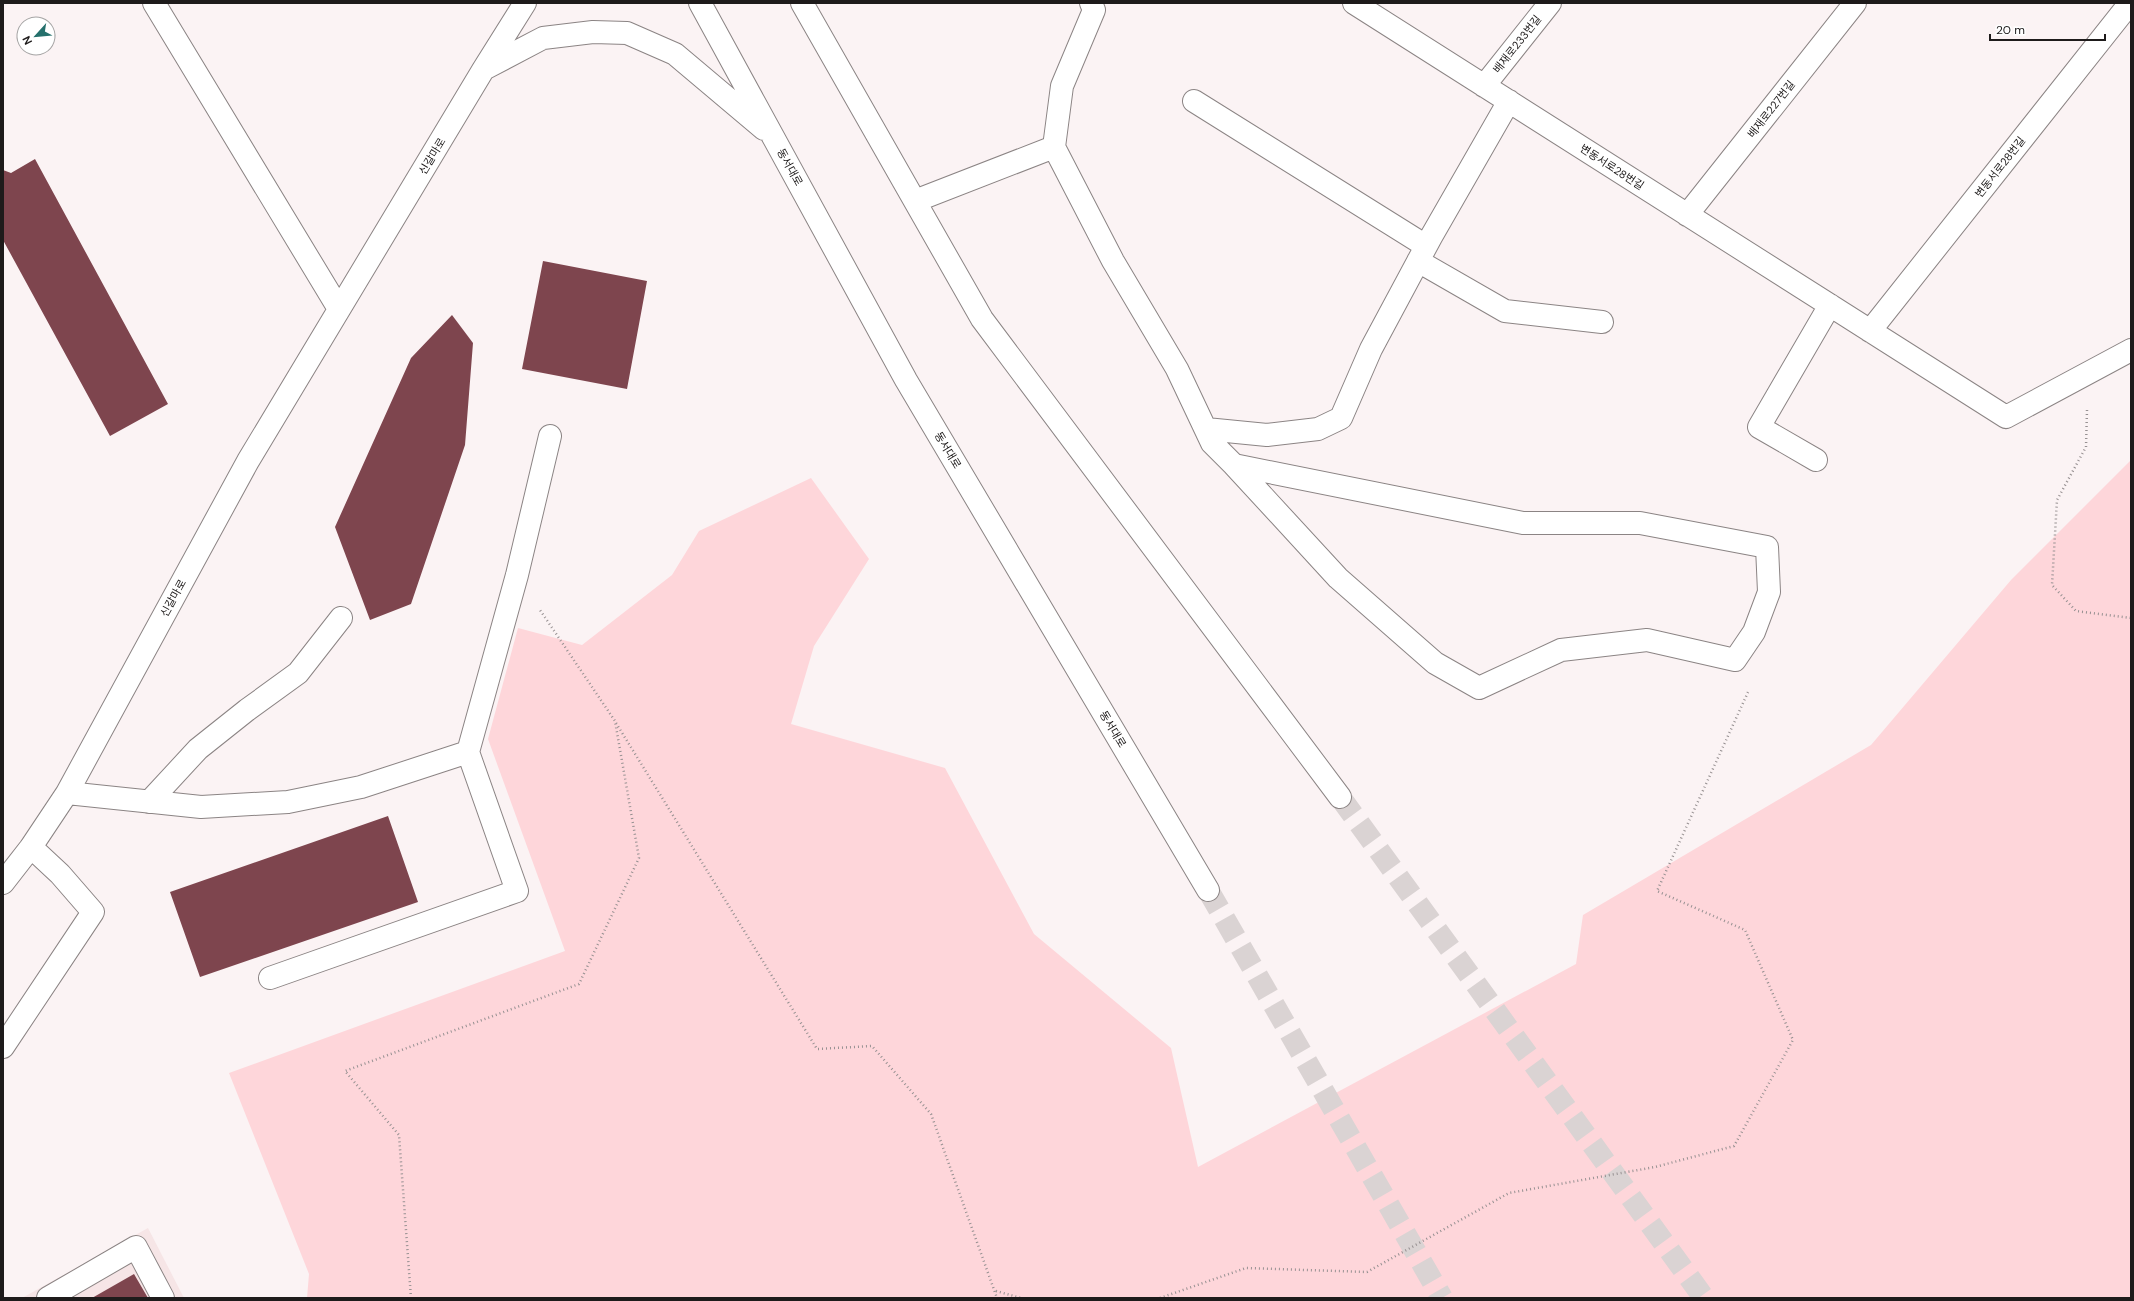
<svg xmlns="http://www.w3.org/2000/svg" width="2134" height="1301" viewBox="0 0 2134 1301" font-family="'DM Sans','Noto Sans KR',sans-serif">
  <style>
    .built { fill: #f6e5e6 }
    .green { fill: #fed6da }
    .building { fill: #7e454e }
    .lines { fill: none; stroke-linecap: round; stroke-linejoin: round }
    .minor-tunnel { stroke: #dad3d3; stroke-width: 22; stroke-dasharray: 22 11; stroke-linecap: butt }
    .minor-casing { stroke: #8b8484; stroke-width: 24 }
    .path { stroke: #979192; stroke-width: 2.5; stroke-dasharray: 1 3; stroke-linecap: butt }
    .minor { stroke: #fff; stroke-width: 22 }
    .labels { text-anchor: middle; stroke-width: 4; stroke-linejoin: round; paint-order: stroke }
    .street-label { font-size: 11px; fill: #1e1b1b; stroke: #fff }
  </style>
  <rect width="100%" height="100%" fill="#fbf3f4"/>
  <path class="built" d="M148,1228L184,1298H22Z"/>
  <path class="green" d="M2131,460V1298H307L309,1274L229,1073L565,951L488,739L518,628L582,645L672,575L699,531L811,478L869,559L814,646L791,724L945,768L1034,934L1171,1048L1198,1167L1576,964L1583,915L1871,745L2011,580Z"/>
  <path class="building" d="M35,159L168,404L110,436L3,240V170L11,173Z
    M543,261L647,281L627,389L522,369Z
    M452,315L473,343L465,445L411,604L370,620L335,527L411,358Z
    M388,816L418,902L200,977L170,892Z
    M134,1274L148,1298H92Z"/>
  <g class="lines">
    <path class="minor-tunnel" d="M1340,797L1704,1298
      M1208,890L1442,1298"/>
    <defs>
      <path id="minor" d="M154,3L339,309
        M700,3L906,380L1208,890
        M802,3L982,319L1340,797
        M1354,3L2006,417L2131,350
        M484,69L543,38L593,32L627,33L675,54L764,129
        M1484,86L1550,3
        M1194,101L1426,246
        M1054,147L1062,86L1094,10L1091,3
        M915,201L1054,147L1113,261L1177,369L1212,443L1234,465L1523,523H1640L1767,547L1769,592L1754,632L1735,660L1647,640L1561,650L1479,688L1435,663L1338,578L1234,465
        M1687,215L1855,3
        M1418,261L1505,311L1602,322
        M1870,331L2130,3
        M1206,429L1267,435L1318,429L1341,418L1371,349L1431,237L1509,101
        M1816,460L1759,427L1830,305
        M67,793L201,807L288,802L361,787L468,752
        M149,802L198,749L247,710L298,673L341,618
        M3,883L31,847L67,793L248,461L483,70L525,3
        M270,978L517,891L468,752L517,575L550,436
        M3,1047L93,912L60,874L31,847
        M48,1298L136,1247L163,1298"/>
    </defs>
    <use href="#minor" class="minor-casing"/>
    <path class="path" d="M2087,410L2086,447L2057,500L2052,585L2076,611L2131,618
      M616,723L817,1049L872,1046L931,1114L997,1298
      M996,1291L1021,1298
      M411,1298L399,1135L345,1071L579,984L639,858L615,721L540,610
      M1160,1298L1246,1268L1367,1272L1509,1193L1655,1167L1734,1146L1793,1040L1745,930L1657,891L1749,690"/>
    <use href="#minor" class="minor"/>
  </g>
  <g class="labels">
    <g class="street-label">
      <text transform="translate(1517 44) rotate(-52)" y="4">배재로233번길</text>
      <text transform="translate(1771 109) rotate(-52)" y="4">배재로227번길</text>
      <text transform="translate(432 156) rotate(-59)" y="4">신갈마로</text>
      <text transform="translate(790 167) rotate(61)" y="4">동서대로</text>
      <text transform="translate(1612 167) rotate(33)" y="4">변동서로28번길</text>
      <text transform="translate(2000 167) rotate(-52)" y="4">변동서로28번길</text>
      <text transform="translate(948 450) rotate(59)" y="4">동서대로</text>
      <text transform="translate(173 598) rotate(-61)" y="4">신갈마로</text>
      <text transform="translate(1113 729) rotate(59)" y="4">동서대로</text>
    </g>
  </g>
  <rect width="2134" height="1301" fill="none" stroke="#1e1b1b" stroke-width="8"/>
  <g transform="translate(36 36) rotate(243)"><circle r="19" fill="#ffffff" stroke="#a5a4a4"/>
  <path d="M0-3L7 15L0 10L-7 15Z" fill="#25706c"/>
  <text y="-6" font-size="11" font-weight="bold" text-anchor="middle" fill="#1e1b1b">N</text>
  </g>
  <path d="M1990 34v6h115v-6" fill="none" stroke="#1e1b1b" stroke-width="2"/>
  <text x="1996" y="34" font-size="12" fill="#1e1b1b" stroke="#ffffff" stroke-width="3" paint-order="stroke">20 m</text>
</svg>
